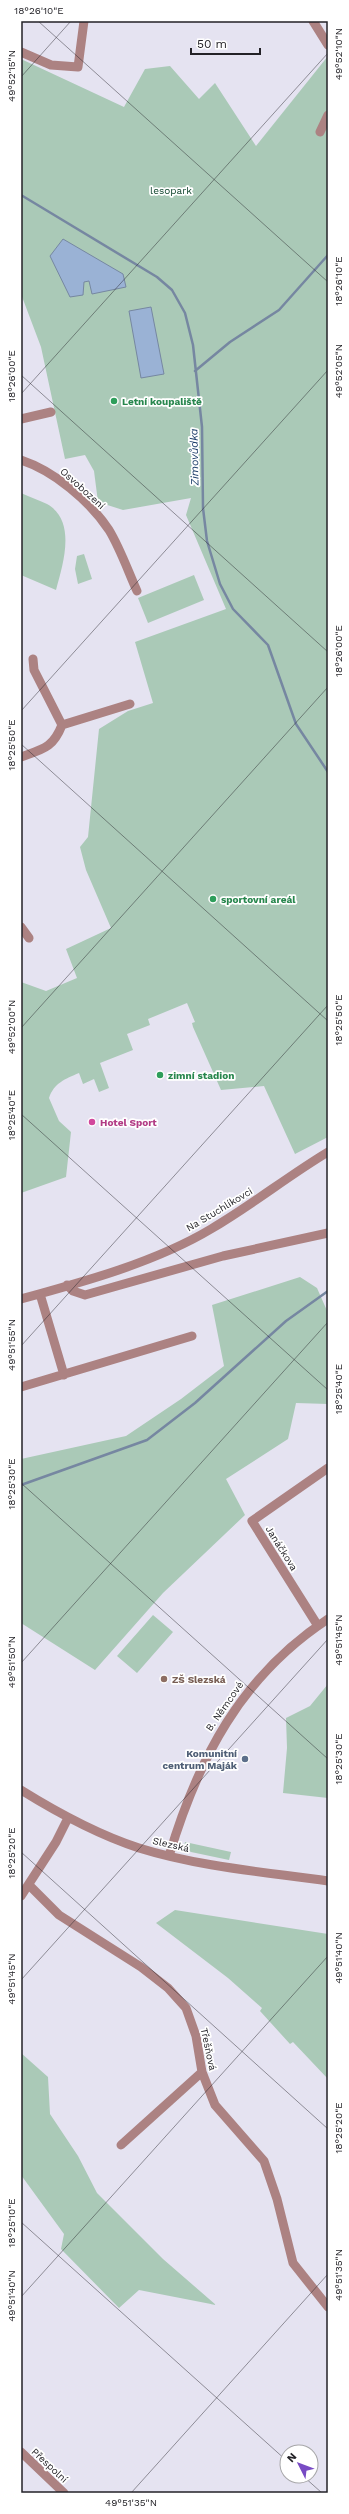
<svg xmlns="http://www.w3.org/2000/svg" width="349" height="2514" viewBox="0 0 349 2514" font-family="'Work Sans',sans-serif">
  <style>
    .green { fill: #aac9b7 }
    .water { fill: #9ab2d5; stroke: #7687a1 }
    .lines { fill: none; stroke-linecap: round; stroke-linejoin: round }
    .stream { stroke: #7687a1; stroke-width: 2.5 }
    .minor { stroke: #ac8282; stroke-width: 9 }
    .ticks { fill: none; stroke: #232227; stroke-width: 1; stroke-opacity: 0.45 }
    .leisure-dot { fill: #2e9e5b; stroke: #fff; stroke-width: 1.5 }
    .hotel-dot { fill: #d1479c; stroke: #fff; stroke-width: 1.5 }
    .education-dot { fill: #8d6e63; stroke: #fff; stroke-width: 1.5 }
    .service-dot { fill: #5c6f8a; stroke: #fff; stroke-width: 1.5 }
    .labels { text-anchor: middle; stroke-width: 3.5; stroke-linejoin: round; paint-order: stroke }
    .park-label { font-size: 10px; fill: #0c422a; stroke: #fff }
    .leisure-label { font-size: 10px; font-weight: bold; fill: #27864d; stroke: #fff; text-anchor: start }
    .street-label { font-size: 10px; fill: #232227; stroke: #fff }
    .hotel-label { font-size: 10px; font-weight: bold; fill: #b23c85; stroke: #fff; text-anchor: start }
    .education-label { font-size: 10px; font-weight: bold; fill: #785e54; stroke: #fff; text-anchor: start }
    .service-label { font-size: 10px; font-weight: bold; fill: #4e5e75; stroke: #fff; text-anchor: end }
    .water-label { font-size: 11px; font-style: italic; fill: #1a3b68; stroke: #fff }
    .neatline { fill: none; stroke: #232227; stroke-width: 1.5 }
    .ticks-label { font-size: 10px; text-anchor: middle; fill: #232227 }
  </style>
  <rect width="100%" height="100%" fill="#e5e3f1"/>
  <path class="green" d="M328,56V1137L295,1154L264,1086L221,1090L193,1027L192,1023L195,1022L187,1003L148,1019L150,1025L127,1034L133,1050L100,1063L109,1088L99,1092L94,1079L83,1084L79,1073C65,1079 54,1083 49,1098L59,1121L71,1132L66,1177L21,1193V982L46,991L77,978L66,949L111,928L86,870L80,847L88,837L99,729L128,711L153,703L135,642L226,609L186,515L191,498L123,510L98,502L94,471L85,455L65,459L41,347L21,294V59L124,107L145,69L170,66L199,99L215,83L256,146Z
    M21,493C29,497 39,500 47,504C77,521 63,564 56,590L21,575Z
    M84,554L92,579L78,584L75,569L77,556Z
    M194,575L204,600L148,623L138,598Z
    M300,1277L317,1288L328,1313V1404L296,1403L288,1439L226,1479L245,1515L163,1593L95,1670L21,1623V1459L126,1436L181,1399L224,1366L212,1305Z
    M153,1615L173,1632L137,1673L117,1656Z
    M328,1684V1798L283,1793L287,1748L286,1718L310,1706Z
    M185,1842L231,1852L229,1860L191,1852L184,1848Z
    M175,1910L328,1934V2079L293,2042L290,2044L260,2011L262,2008L228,1978L156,1923Z
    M21,2053L48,2077L50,2114L78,2156L97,2193L163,2259L216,2305L139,2290L119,2308L61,2249L64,2234L21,2175Z"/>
  <path class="water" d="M63,239L123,274L126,287L92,294L89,281L84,282L83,295L70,297L50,256Z
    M151,307L164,374L141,378L129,311Z"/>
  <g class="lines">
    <path class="stream" d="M21,195L157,277L172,290L185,313L193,345L202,427L203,508L207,541L220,584L233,609L268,645L296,724L328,772
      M195,371L230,342L279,310L328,255
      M21,1485L147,1440L195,1403L286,1321L328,1291"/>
    <path class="minor" d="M313,21L328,45
      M21,52L51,65L78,67L84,21
      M320,132L328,115
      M21,419L51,412
      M21,460C54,471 89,500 109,530C120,548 128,571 137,591
      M62,725L130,704
      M21,757C43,749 53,748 62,725L34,670L33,659
      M21,927L29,938
      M67,1285L73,1291L85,1295L223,1256L328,1233
      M40,1294L64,1375
      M21,1299C83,1282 156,1262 211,1229C252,1205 288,1176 328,1152
      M21,1387L192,1336
      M318,1626L252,1521L328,1468
      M21,1790C58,1813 96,1834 139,1848C200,1867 265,1872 328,1881
      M169,1856C198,1759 241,1676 328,1619
      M29,1885L59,1915L141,1967L168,1988L186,2008L196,2036L202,2072L215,2105L264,2161L277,2199L293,2263L328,2307
      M21,1896L56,1842L68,1818
      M121,2145L202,2072
      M21,2452L64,2493"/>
  </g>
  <path class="ticks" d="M38,21L328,282M21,77L71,21M21,375L328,652M21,394L328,53M21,711L328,370M21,744L328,1021M21,1028L328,687M21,1114L328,1390M21,1346L328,1005M21,1483L328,1759M21,1663L328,1322M21,1852L328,2129M21,1980L328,1639M21,2222L287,2461M21,2297L328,1956M303,2476L322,2493M131,2493L328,2274"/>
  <g class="leisure-dot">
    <circle cx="114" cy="401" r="4"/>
    <circle cx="213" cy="899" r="4"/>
    <circle cx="160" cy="1075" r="4"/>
  </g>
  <circle class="hotel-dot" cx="92" cy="1122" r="4"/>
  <circle class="education-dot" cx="164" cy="1679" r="4"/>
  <circle class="service-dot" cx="245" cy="1759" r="4"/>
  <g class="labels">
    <g class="park-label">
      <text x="171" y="194">lesopark</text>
    </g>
    <g class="leisure-label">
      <text x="122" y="405">Letní koupaliště</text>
      <text x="221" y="903">sportovní areál</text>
      <text x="168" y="1079">zimní stadion</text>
    </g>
    <g class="street-label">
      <text transform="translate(83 488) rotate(42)" y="4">Osvobození</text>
      <text transform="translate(219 1209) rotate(-31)" y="4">Na Stuchlíkovci</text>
      <text transform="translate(282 1548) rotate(58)" y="4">Janáčkova</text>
      <text transform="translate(224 1706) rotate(-55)" y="4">B. Němcové</text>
      <text transform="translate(171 1844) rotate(13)" y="4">Slezská</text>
      <text transform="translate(209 2049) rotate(78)" y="4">Třešňová</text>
      <text transform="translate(50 2465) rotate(43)" y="4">Přespolní</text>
    </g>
    <g class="hotel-label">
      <text x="100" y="1126">Hotel Sport</text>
    </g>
    <g class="education-label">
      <text x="172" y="1683">ZŠ Slezská</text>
    </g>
    <g class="service-label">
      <text x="237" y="1757">Komunitní<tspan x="237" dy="12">centrum Maják</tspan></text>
    </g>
    <g class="water-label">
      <text transform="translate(194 457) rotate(-91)" y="4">Zimovůdka</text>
    </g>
  </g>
  <rect width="349" height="2514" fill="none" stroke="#ffffff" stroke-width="44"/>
  <g transform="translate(299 2464) rotate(312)"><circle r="19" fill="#ffffff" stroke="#a7a7a9"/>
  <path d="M0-3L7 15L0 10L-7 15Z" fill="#784bc4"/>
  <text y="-6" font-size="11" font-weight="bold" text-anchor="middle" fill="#232227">N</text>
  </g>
  <path d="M191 48v6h69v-6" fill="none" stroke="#232227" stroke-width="2"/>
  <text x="197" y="48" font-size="12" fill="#232227" stroke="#ffffff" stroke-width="3" paint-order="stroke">50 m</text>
  <rect x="22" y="22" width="305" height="2470" class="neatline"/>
  <g class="ticks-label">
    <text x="39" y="14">18°26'10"E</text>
    <text transform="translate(338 54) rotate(-90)" y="4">49°52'10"N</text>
    <text transform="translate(11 76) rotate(-90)" y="4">49°52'15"N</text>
    <text transform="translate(338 281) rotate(-90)" y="4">18°26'10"E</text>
    <text transform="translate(338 371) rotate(-90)" y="4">49°52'05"N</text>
    <text transform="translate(11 376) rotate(-90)" y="4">18°26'00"E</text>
    <text transform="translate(338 651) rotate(-90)" y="4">18°26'00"E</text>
    <text transform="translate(11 745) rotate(-90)" y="4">18°25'50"E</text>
    <text transform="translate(338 1020) rotate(-90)" y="4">18°25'50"E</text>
    <text transform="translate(11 1027) rotate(-90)" y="4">49°52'00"N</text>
    <text transform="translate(11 1115) rotate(-90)" y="4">18°25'40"E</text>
    <text transform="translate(11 1345) rotate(-90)" y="4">49°51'55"N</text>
    <text transform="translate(338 1389) rotate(-90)" y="4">18°25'40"E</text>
    <text transform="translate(11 1484) rotate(-90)" y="4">18°25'30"E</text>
    <text transform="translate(338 1640) rotate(-90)" y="4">49°51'45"N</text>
    <text transform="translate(11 1662) rotate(-90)" y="4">49°51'50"N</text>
    <text transform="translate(338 1759) rotate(-90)" y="4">18°25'30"E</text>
    <text transform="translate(11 1853) rotate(-90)" y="4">18°25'20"E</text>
    <text transform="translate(338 1958) rotate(-90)" y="4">49°51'40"N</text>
    <text transform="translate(11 1979) rotate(-90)" y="4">49°51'45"N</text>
    <text transform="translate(338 2128) rotate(-90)" y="4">18°25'20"E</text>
    <text transform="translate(11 2223) rotate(-90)" y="4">18°25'10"E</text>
    <text transform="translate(338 2275) rotate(-90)" y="4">49°51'35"N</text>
    <text transform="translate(11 2296) rotate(-90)" y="4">49°51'40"N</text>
    <text x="131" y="2506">49°51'35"N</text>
  </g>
</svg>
